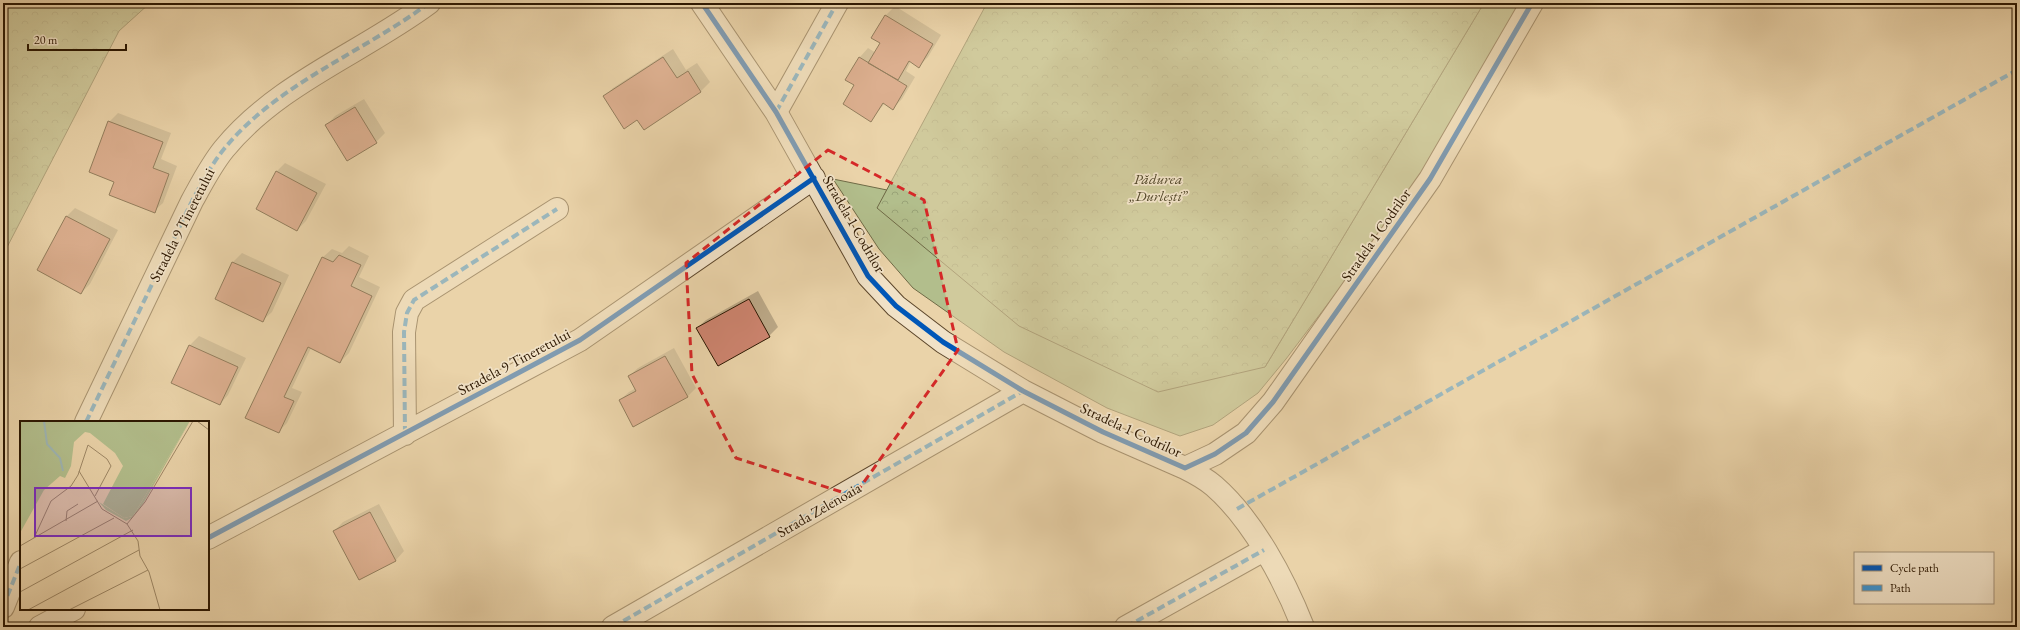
<svg xmlns="http://www.w3.org/2000/svg" width="2020" height="630" viewBox="0 0 2020 630" font-family="'EB Garamond',serif">
  <style>
    .green { fill: #b2be8c; stroke: #6f6a46 }
    .forest { fill: url(#forest-crowns); stroke: #6f6a46 }
    .shadow { fill: #0003 }
    .building { fill: #cd846f; stroke: #2c1701 }
    .lines { fill: none; stroke-linecap: round; stroke-linejoin: round }
    .minor-casing { stroke: #5c462b; stroke-width: 24 }
    .minor { stroke: #f1e2c7; stroke-width: 22 }
    .quiet { stroke: #3c93d0; stroke-width: 4; stroke-dasharray: 8 4; stroke-linecap: butt }
    .cycleway-casing { stroke: #f1e2c7; stroke-width: 8 }
    .cycleway { stroke: #0057b8; stroke-width: 5 }
    .marked { fill: none; stroke: #d62828; stroke-width: 3; stroke-dasharray: 8 5; stroke-linejoin: round }
    .labels { text-anchor: middle; stroke-width: 3.5; stroke-linejoin: round; paint-order: stroke }
    .park-label { font-size: 15px; font-style: italic; fill: #54492b; stroke: #f1e2c7 }
    .street-label { font-size: 15px; fill: #2c1701; stroke: #f1e2c7 }
    .inset-river { fill: none; stroke: #9db5b4; stroke-width: 2 }
    .inset-road { fill: none; stroke: #9e8866; stroke-width: 1 }
    .view { fill: #7b2cbf; fill-opacity: 0.15; stroke: #7b2cbf; stroke-width: 2 }
    .inset-edge { fill: none; stroke: #2c1701; stroke-width: 2 }
  </style>
  <defs>
    <pattern id="forest-crowns" width="20" height="18" patternUnits="userSpaceOnUse"><rect width="20" height="18" fill="#b2be8c"/><path d="M2 6a3 3 0 1 1 6 0M12 15a3 3 0 1 1 6 0" fill="none" stroke="#99a377"/></pattern>
  </defs>
  <rect width="100%" height="100%" fill="#ead3a9"/>
  <filter id="stains"><feTurbulence type="fractalNoise" baseFrequency=".005" numOctaves="4"/><feColorMatrix values="0 0 0 0 .2 0 0 0 0 .09 0 0 0 0 .02 0 0 0 .5 -.17"/></filter>
  <radialGradient id="worn" r=".72"><stop offset=".6" stop-color="#630" stop-opacity="0"/><stop offset="1" stop-color="#630" stop-opacity=".3"/></radialGradient>
  <path class="green" d="M1484,3H1522L1402,206L1286,359L1258,393L1213,425L1180,436L1107,408L1004,352L913,288L879,249L833,179L887,190L878,208L1265,367Z"/>
  <path class="forest" d="M3,3H150L119,31L3,255Z
    M987,3H1484L1265,367L1158,392L1019,326L877,208Z"/>
  <path class="shadow" d="M895,6L941,35L928,57L919,66L911,61L906,71L915,77L902,99L893,108L885,103L871,120L856,85L846,79L860,57L868,48L876,53L882,43L872,37L886,15Z
    M673,49L686,70L697,63L710,82L701,91L644,128L638,119L604,97L613,88Z
    M364,99L385,133L376,142L348,159L327,125L335,116Z
    M118,113L171,133L161,159L177,166L163,203L154,211L116,181L109,122Z
    M285,163L326,184L306,221L297,230L276,172Z
    M75,208L118,230L90,284L81,293L67,216Z
    M349,246L369,256L359,277L380,287L349,353L340,362L311,348L292,388L302,392L287,423L278,432L247,417L323,257L332,249L342,253Z
    M242,253L289,275L272,312L263,320L216,299L233,262Z
    M758,291L778,327L769,336L697,328L706,320Z
    M199,336L246,358L228,395L220,404L173,382L190,345Z
    M674,348L696,388L687,397L620,400L629,392L636,388L629,376L638,368Z
    M379,504L404,551L396,560L334,531L343,522Z"/>
  <path class="building" d="M885,15L933,44L919,68L909,61L898,80L868,63L880,43L871,38Z
    M663,57L677,78L688,71L701,92L644,130L637,120L624,129L603,96Z
    M859,57L907,86L893,110L883,103L871,122L843,104L854,85L845,80Z
    M355,107L377,143L347,161L325,125Z
    M108,121L163,142L153,168L169,174L155,213L109,195L114,182L89,172Z
    M276,171L317,193L297,231L256,209Z
    M66,216L110,239L81,294L37,270Z
    M339,255L361,265L351,286L372,296L340,363L308,347L284,397L294,401L279,433L245,418L322,257L333,262Z
    M232,262L281,283L263,322L215,299Z
    M749,299L770,337L718,366L696,328Z
    M189,345L238,367L220,405L171,383Z
    M665,356L688,397L633,427L619,400L636,391L628,376Z
    M370,512L396,561L359,580L333,531Z"/>
  <g class="lines">
    <defs>
      <path id="minor" d="M702,3L776,112L868,276L896,306L943,342L1023,391L1103,432L1185,468L1215,454L1246,433L1273,402L1430,179L1532,3
        M776,112L837,3
        M86,422L192,201C202,183 211,165 224,149C278,83 362,53 429,3
        M405,434L404,332L407,313L414,300L557,209
        M1185,468C1195,473 1206,479 1214,486C1253,520 1284,579 1303,627
        M208,538L580,340L814,178
        M3,607L21,562
        M40,627L74,609
        M613,627L1023,391
        M1126,627L1264,550"/>
    </defs>
    <use href="#minor" class="minor-casing"/>
    <use href="#minor" class="minor"/>
    <path class="quiet" d="M776,112L837,3
      M86,422L192,201C202,183 211,165 224,149C278,83 362,53 429,3
      M405,434L404,332L407,313L414,300L557,209
      M1237,509L2017,70
      M3,607L21,562
      M613,627L1023,391
      M1126,627L1264,550"/>
    <defs>
      <path id="cycleway" d="M702,3L776,112L868,276L896,306L943,342L1023,391L1103,432L1185,468L1215,454L1246,433L1273,402L1430,179L1532,3
        M208,538L580,340L814,178"/>
    </defs>
    <use href="#cycleway" class="cycleway-casing"/>
    <use href="#cycleway" class="cycleway"/>
  </g>
  <path d="M0 0H2020V630H0ZM828,150L924,200L958,350L854,496L736,458L692,374L686,263Z" fill="#ead3a9" fill-opacity=".55" fill-rule="evenodd"/>
  <path class="marked" d="M828,150L924,200L958,350L854,496L736,458L692,374L686,263Z"/>
  <g class="labels">
    <g class="park-label">
      <text x="1158" y="184">Pădurea<tspan x="1158" dy="17">„Durlești”</tspan></text>
    </g>
    <g class="street-label">
      <text transform="translate(854 224) rotate(60)" y="5">Stradela 1 Codrilor</text>
      <text transform="translate(182 225) rotate(-63)" y="5">Stradela 9 Tineretului</text>
      <text transform="translate(1376 235) rotate(-55)" y="5">Stradela 1 Codrilor</text>
      <text transform="translate(514 362) rotate(-28)" y="5">Stradela 9 Tineretului</text>
      <text transform="translate(1131 430) rotate(25)" y="5">Stradela 1 Codrilor</text>
      <text transform="translate(819 510) rotate(-30)" y="5">Strada Zelenoaia</text>
    </g>
  </g>
  <g transform="translate(20 421)">
    <rect width="189" height="189" fill="#ead3a9"/>
    <path d="M170,0L123,83L112,97L106,100L86,89L79,81L104,97L113,95Z" fill="#b2be8c"/>
    <path d="M0,0H170L113,95L104,97L83,83L103,45L95,32L70,12L65,11L54,21L51,45L45,57L40,55L24,69L0,112Z" fill="#b2be8c"/>
    <path class="inset-river" d="M24,0L27,23L40,37L43,50"/>
    <path class="inset-road" d="M177,0L189,9M59,50L82,88L107,103L125,81L173,0M46,100L47,90L58,83M107,103L118,120L120,135L129,151L140,189M14,117L31,80L51,65L58,54L68,24L87,38L91,45L75,75M0,125L78,80M0,148L94,97M0,171L113,109M8,189L119,129M49,189L128,149"/>
    <path class="view" d="M15,67H171V115H15Z"/>
    <rect width="189" height="189" class="inset-edge"/>
  </g>
  <rect width="2020" height="630" fill="none" stroke="#ead3a9" stroke-width="16"/>
  <rect x="4" y="4" width="2012" height="622" fill="none" stroke="#2c1701" stroke-width="2"/>
  <rect x="8" y="8" width="2004" height="614" fill="none" stroke="#2c1701"/>
  <rect x="1854" y="552" width="140" height="52" fill="#f1e2c7" stroke="#a29178"/>
  <rect x="1862" y="565" width="20" height="6" fill="#0057b8" stroke="#a29178"/>
  <text x="1890" y="572" font-size="12" fill="#2c1701">Cycle path</text>
  <rect x="1862" y="585" width="20" height="6" fill="#3c93d0" stroke="#a29178"/>
  <text x="1890" y="592" font-size="12" fill="#2c1701">Path</text>
  <path d="M28 44v6h98v-6" fill="none" stroke="#2c1701" stroke-width="2"/>
  <text x="34" y="44" font-size="12" fill="#2c1701" stroke="#f1e2c7" stroke-width="3" paint-order="stroke">20 m</text>
  <rect width="100%" height="100%" filter="url(#stains)"/>
  <rect width="100%" height="100%" fill="url(#worn)"/>
</svg>
